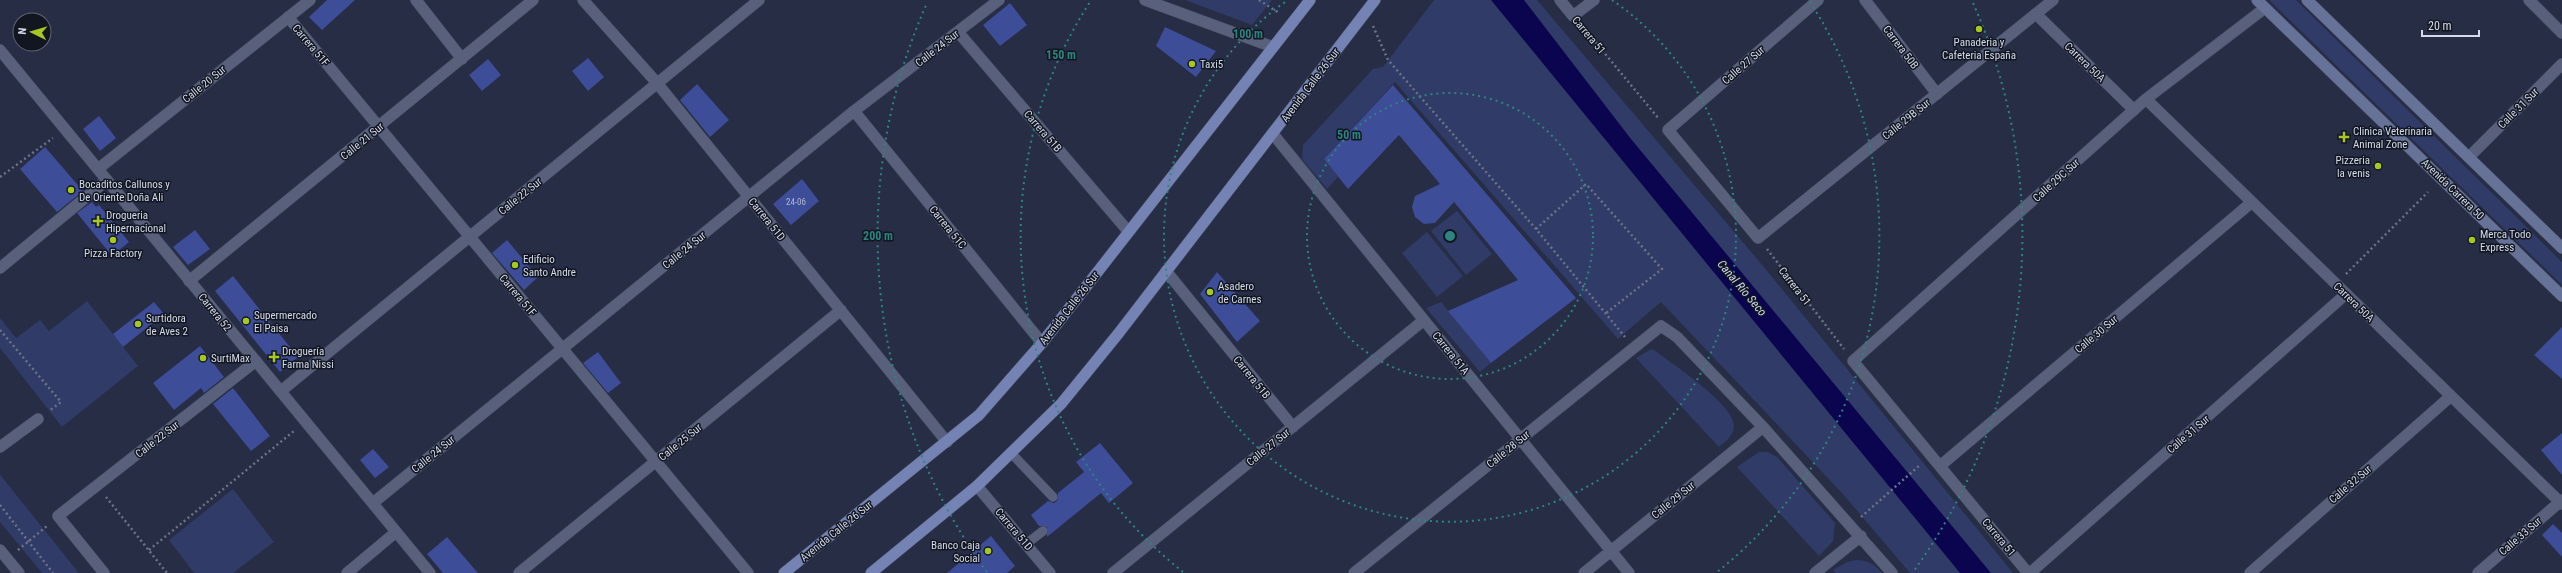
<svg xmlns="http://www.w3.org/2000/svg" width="2562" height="573" viewBox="0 0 2562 573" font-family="'Roboto Condensed',sans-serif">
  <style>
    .green { fill: #303b67 }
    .water { fill: #0a054e }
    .building { fill: #3d4d98 }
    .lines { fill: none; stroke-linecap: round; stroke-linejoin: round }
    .service-casing { stroke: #42485d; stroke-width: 10 }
    .pedestrian-casing { stroke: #42485d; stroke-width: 12 }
    .minor-casing { stroke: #42485d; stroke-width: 12 }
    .tertiary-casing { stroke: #42485d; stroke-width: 12 }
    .secondary-casing { stroke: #42485d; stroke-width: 12 }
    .primary-casing { stroke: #42485d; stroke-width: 12 }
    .path { stroke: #6c7388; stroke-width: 2.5; stroke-dasharray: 2 3; stroke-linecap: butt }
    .service { stroke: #58607c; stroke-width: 9 }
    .pedestrian { stroke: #58607c; stroke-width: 11 }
    .minor { stroke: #58607c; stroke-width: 11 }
    .tertiary { stroke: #58607c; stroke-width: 11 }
    .secondary { stroke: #667298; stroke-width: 11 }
    .primary { stroke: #7583b4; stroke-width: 11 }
    .ring { fill: none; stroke: #2d8581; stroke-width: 2; stroke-dasharray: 2 4 }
    .poi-dot { fill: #a6c820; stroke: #121621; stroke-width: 1.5 }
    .labels { text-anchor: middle; stroke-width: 3; stroke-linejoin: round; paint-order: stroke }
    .number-label { font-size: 9px; fill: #afb8d6 }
    .street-label { font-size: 11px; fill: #d5dbeb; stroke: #121621 }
    .poi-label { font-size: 11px; fill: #d5dbeb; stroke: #121621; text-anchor: start }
    .water-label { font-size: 12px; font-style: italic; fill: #cfd6eb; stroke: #121621 }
    .centre { fill: #2d8581; stroke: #121621; stroke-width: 2 }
    .ring-label { font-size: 12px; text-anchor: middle; font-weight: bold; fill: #2d8581; stroke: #121621; stroke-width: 3; stroke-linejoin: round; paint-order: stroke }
  </style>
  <rect width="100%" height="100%" fill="#262d45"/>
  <path class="green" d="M1185,0H1272L1252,25Z
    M1434,0H1537L1764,267L2013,573H1910L1842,493L1661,302L1618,339L1395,82L1324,159L1338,177L1327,189L1302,159L1303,145L1373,69L1383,67Z
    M2269,0H2296L2562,262V285Z
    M1457,211L1492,254L1466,275L1431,231Z
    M1427,232L1463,276L1437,297L1402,253Z
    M87,301L138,366L62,427L0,348V318L16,338L40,320L49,331Z
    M1441,302L1491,363L1480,372L1426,308Z
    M1651,349L1657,352C1675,366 1733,404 1734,425C1734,436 1726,441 1719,447L1636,358Z
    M1759,452H1768L1777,457L1835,523L1833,541L1819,556L1737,467Z
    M0,474L2,477L79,573H42L0,522Z
    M233,489L274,542L233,573H194L169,540Z
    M1856,560C1868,560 1874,564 1882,573H1836L1833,570L1847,562Z"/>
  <path class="water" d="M1491,0H1524L1631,139L1991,573H1960Z"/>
  <path class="building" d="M327,0H355L322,30L309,17Z
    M1010,3L1027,25L1000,46L983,25Z
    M1165,27L1216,51L1196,77L1156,46Z
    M588,58L604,77L588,91L572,71Z
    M488,59L501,75L482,91L469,75Z
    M697,84L729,120L710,137L680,100Z
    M1393,85L1576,298L1491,363L1448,311L1518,280L1454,202L1435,223L1424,224L1415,217L1412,207L1415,196L1440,184L1399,135L1348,189L1324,159Z
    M99,116L116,138L100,151L83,129Z
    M45,147L83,191L57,212L20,169Z
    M802,179L819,201L791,225L773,204Z
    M92,202L96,207L99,205L129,242L112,256L77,213Z
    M195,230L210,249L188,265L173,247Z
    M507,240L538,277L524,290L492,253Z
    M1217,272L1260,321L1237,342L1200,294Z
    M233,276L298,357L280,372L215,291Z
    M154,302L164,314L123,347L113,334Z
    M2562,327V379L2534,355Z
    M200,346L224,377L204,393L201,388L174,410L153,383Z
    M598,352L621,383L608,393L583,363Z
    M233,388L270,436L251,451L213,404Z
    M2562,433V475L2541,450Z
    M1100,443L1133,483L1109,503L1101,493L1047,537V527L1039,526L1031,515L1048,501L1054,503L1057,501L1058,493L1084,472L1076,462Z
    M373,449L389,467L375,478L360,460Z
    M2553,524L2562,533V557L2542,535Z
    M991,536L1015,566L1007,573H947Z
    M447,537L478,573H443L427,554Z"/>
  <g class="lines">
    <defs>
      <path id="service" d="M1012,454L1053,497
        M1026,544L1043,531"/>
      <path id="pedestrian" d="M1865,0L1937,94
        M2036,14L2134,110
        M2474,152L2562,64"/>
      <path id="minor" d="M416,0L462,59
        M583,0L657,83L947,442
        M1145,0L1273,47
        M1560,0L1573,16L1594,0
        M1818,0L1668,130L1758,238L2053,0
        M2529,0L2562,33
        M288,17L748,573
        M958,32L1128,231
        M2146,99L2562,504
        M854,111L1042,343
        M1273,134L1629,573
        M98,169L310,0
        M0,268L107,180
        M1166,271L1293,427
        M189,281L533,0
        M281,391L759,0
        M0,447L38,419
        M1940,466L2252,202
        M977,486L1050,573
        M373,503L854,111L999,0
        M0,550L19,573
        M104,573L58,516L256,361
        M347,573L396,532
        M519,573L841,310
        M1113,573L1424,320
        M1354,573L1661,326L1677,337L1763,427L1892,573
        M1584,573L1763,427
        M1815,573L1861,536
        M2028,573L1853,361L2146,99L2265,8
        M2030,573L2346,294
        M2250,573L2451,396"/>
      <path id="tertiary" d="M0,50L430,573
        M2478,573L2562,500"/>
      <path id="secondary" d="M2257,0L2562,296
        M2307,0L2562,248"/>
      <path id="primary" d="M784,573L979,415L1042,343L1310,0
        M871,573L977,486L1061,404L1118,334L1375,0"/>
    </defs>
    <use href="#service" class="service-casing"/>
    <use href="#pedestrian" class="pedestrian-casing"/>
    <use href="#minor" class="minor-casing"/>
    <use href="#tertiary" class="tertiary-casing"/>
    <use href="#secondary" class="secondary-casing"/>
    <use href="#primary" class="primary-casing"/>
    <path class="path" d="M1259,0L1279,13
      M1373,26L1388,60L1536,229L1625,337
      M1583,27L1659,119
      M0,177L53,138
      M1536,229L1586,184L1662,269L1605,314
      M1767,249L1844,349
      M2346,274L2428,192
      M0,330L61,402L49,411
      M106,497L167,573
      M0,505L53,573
      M1861,517L1920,465
      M18,550L47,526
      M149,550L294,431"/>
    <use href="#service" class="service"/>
    <use href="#pedestrian" class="pedestrian"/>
    <use href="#minor" class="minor"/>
    <use href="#tertiary" class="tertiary"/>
    <use href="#secondary" class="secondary"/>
    <use href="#primary" class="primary"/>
  </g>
  <g class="ring">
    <circle cx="1450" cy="236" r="143"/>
    <path d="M1612 0A286 286 0 1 1 1288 0"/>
    <path d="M1183 572A429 429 0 0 1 1090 2M1810 2A429 429 0 0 1 1717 572"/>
    <path d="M987 572A572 572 0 0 1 927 3M1973 3A572 572 0 0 1 1913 572"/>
  </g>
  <g class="poi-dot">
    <circle cx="1979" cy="29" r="4"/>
    <circle cx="1192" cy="64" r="4"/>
    <path d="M2342 131h4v4h4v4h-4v4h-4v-4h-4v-4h4z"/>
    <circle cx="2378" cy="166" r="4"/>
    <circle cx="71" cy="190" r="4"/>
    <path d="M96 215h4v4h4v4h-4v4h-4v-4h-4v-4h4z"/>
    <circle cx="113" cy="240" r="4"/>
    <circle cx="2472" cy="240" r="4"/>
    <circle cx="515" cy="265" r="4"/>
    <circle cx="1210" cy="292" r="4"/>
    <circle cx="246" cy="321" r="4"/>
    <circle cx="138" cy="324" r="4"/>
    <path d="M272 351h4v4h4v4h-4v4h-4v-4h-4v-4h4z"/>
    <circle cx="203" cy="358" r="4"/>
    <circle cx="988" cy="551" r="4"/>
  </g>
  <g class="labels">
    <g class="number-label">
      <text x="796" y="205">24-06</text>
    </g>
    <g class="street-label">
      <text transform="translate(1589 35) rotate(50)" y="4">Carrera 51</text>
      <text transform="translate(311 45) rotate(50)" y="4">Carrera 51F</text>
      <text transform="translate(1901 47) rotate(53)" y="4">Carrera 50B</text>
      <text transform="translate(937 48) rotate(-38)" y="4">Calle 24 Sur</text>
      <text transform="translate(2085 62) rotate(44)" y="4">Carrera 50A</text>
      <text transform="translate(1743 65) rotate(-41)" y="4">Calle 27 Sur</text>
      <text transform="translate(204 84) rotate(-39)" y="4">Calle 20 Sur</text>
      <text transform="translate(1310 85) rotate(-53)" y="4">Avenida Calle 26 Sur</text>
      <text transform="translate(2518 108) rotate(-45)" y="4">Calle 31 Sur</text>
      <text transform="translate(1906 119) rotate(-39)" y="4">Calle 29B Sur</text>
      <text transform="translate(1043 131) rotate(49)" y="4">Carrera 51B</text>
      <text transform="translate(362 141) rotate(-39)" y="4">Calle 21 Sur</text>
      <text transform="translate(2056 180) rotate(-42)" y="4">Calle 29C Sur</text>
      <text transform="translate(2453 189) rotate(44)" y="4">Avenida Carrera 50</text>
      <text transform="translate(520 196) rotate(-39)" y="4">Calle 22 Sur</text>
      <text transform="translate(767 219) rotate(51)" y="4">Carrera 51D</text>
      <text transform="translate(948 227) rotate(51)" y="4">Carrera 51C</text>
      <text transform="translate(684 250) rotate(-39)" y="4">Calle 24 Sur</text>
      <text transform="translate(1795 286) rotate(52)" y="4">Carrera 51</text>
      <text transform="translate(518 295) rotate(50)" y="4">Carrera 51F</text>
      <text transform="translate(2354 302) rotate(44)" y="4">Carrera 50A</text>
      <text transform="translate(1069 308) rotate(-52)" y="4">Avenida Calle 26 Sur</text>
      <text transform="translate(215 312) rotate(51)" y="4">Carrera 52</text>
      <text transform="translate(2096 334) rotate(-40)" y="4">Calle 30 Sur</text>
      <text transform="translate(1451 353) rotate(51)" y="4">Carrera 51A</text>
      <text transform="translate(1252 377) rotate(51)" y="4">Carrera 51B</text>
      <text transform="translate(2188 434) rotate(-41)" y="4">Calle 31 Sur</text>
      <text transform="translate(157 439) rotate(-38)" y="4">Calle 22 Sur</text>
      <text transform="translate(680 442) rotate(-39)" y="4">Calle 25 Sur</text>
      <text transform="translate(1268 447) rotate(-39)" y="4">Calle 27 Sur</text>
      <text transform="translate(1508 449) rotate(-39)" y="4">Calle 28 Sur</text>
      <text transform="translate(433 454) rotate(-39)" y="4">Calle 24 Sur</text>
      <text transform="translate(2350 484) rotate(-41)" y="4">Calle 32 Sur</text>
      <text transform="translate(1673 500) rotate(-39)" y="4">Calle 29 Sur</text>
      <text transform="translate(1014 529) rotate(50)" y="4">Carrera 51D</text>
      <text transform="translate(836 531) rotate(-39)" y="4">Avenida Calle 26 Sur</text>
      <text transform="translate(2520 536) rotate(-41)" y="4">Calle 33 Sur</text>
      <text transform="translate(1999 537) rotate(50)" y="4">Carrera 51</text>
    </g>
    <g class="poi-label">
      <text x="1979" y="46" text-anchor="middle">Panaderia y<tspan x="1979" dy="13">Cafeteria España</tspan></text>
      <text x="1200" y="68">Taxi5</text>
      <text x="2353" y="135">Clinica Veterinaria<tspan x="2353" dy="13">Animal Zone</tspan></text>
      <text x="2370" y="164" text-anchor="end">Pizzeria<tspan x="2370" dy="13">la venis</tspan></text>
      <text x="79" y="188">Bocaditos Callunos y<tspan x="79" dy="13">De Oriente Doña Ali</tspan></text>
      <text x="106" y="219">Drogueria<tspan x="106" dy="13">Hipernacional</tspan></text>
      <text x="2480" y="238">Merca Todo<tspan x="2480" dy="13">Express</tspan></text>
      <text x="113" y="257" text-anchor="middle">Pizza Factory</text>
      <text x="523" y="263">Edificio<tspan x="523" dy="13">Santo Andre</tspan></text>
      <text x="1218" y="290">Asadero<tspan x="1218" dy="13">de Carnes</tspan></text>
      <text x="254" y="319">Supermercado<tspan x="254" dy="13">El Paisa</tspan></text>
      <text x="146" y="322">Surtidora<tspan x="146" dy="13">de Aves 2</tspan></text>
      <text x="282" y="355">Droguería<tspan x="282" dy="13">Farma Nissi</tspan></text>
      <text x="211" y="362">SurtiMax</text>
      <text x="980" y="549" text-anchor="end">Banco Caja<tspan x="980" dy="13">Social</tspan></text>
    </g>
    <g class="water-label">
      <text transform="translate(1742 288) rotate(50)" y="4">Canal Río Seco</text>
    </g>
  </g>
  <circle cx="1450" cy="236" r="6" class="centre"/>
  <g class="ring-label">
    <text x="1248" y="38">100 m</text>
    <text x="1061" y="59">150 m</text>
    <text x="1349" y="139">50 m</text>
    <text x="878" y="240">200 m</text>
  </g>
  <g transform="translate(32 32) rotate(275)"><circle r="19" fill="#121621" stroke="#606572"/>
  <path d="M0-3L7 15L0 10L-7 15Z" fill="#a6c820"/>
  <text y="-6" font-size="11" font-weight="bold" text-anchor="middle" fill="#d5dbeb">N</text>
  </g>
  <path d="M2422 30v6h57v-6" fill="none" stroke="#d5dbeb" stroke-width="2"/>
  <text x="2428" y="30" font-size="12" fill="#d5dbeb" stroke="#121621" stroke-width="3" paint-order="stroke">20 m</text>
</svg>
